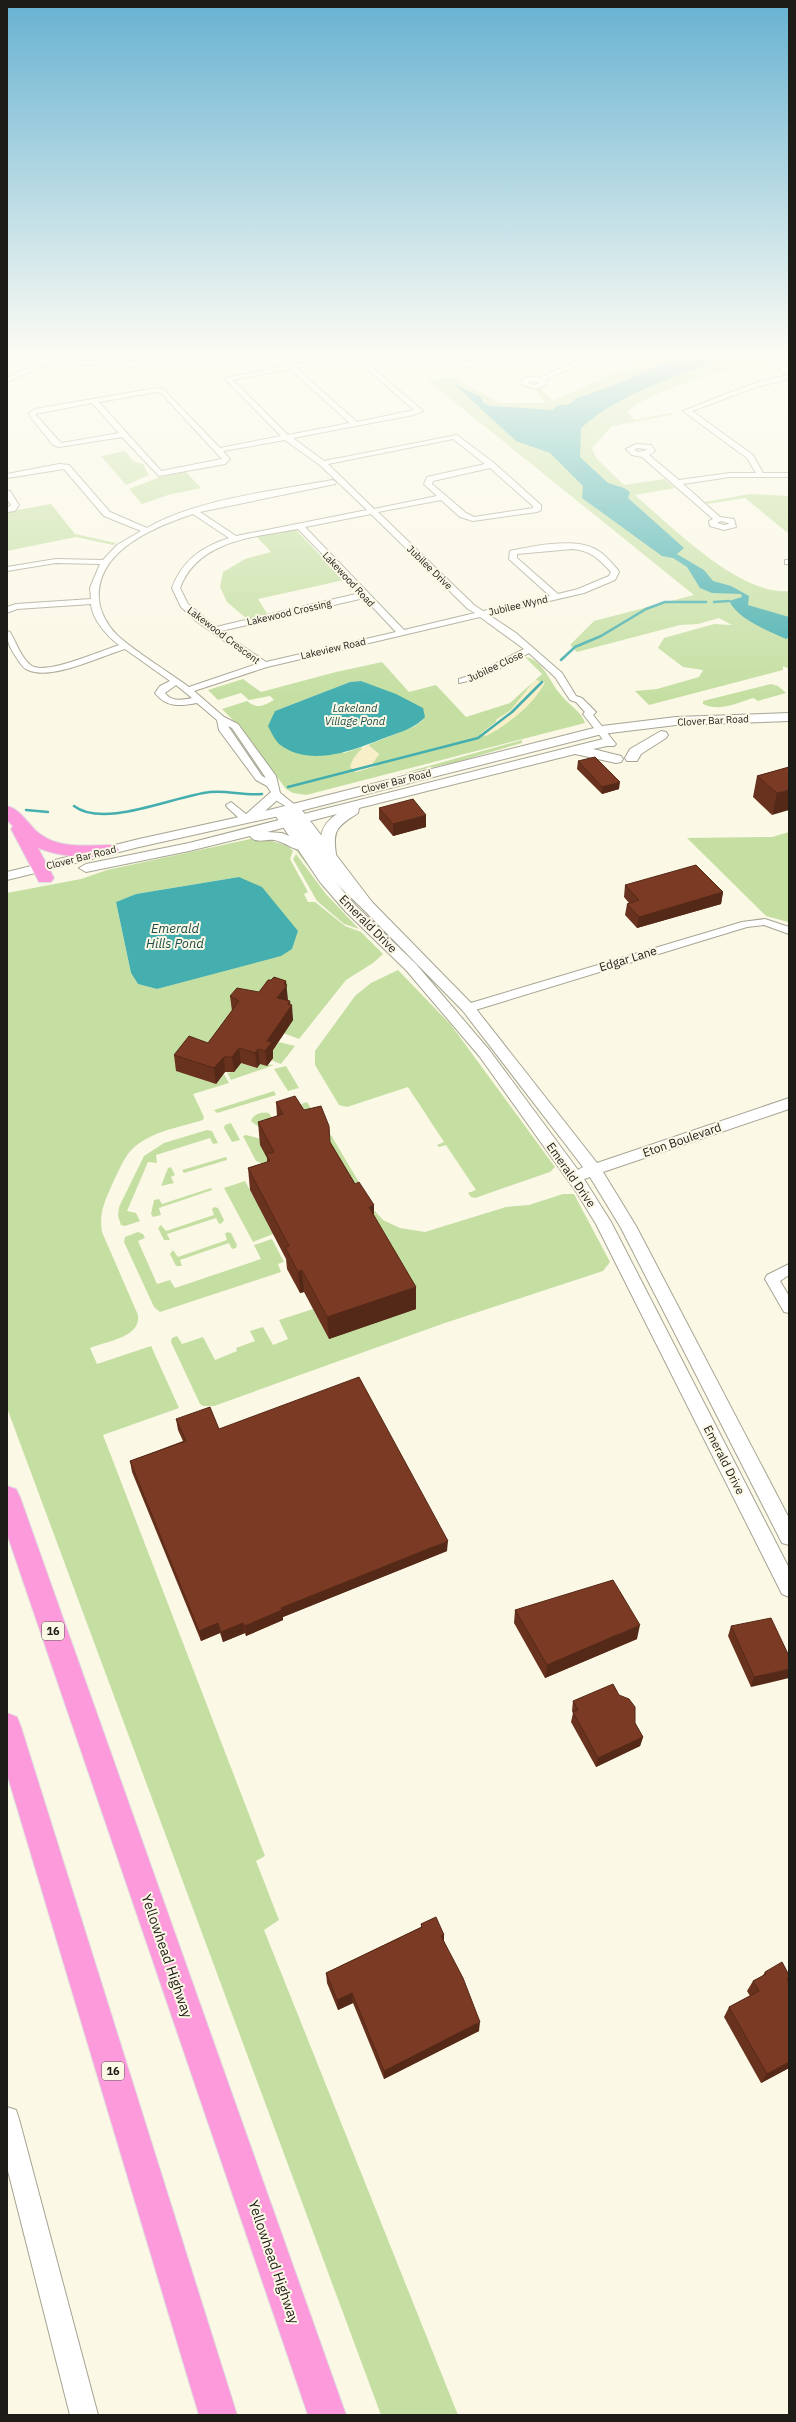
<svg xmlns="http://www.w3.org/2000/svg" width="796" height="2422" viewBox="0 0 796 2422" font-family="'IBM Plex Sans',sans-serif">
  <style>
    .green { fill: #c5dfa3; fill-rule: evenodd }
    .sand { fill: #f8eec8 }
    .water { fill: #45aeae }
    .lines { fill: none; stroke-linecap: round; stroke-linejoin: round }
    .stream { stroke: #45aeae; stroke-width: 2.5 }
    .minor-casing { stroke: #a6a493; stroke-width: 2 }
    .tertiary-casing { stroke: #a6a493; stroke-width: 2 }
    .secondary-casing { stroke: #a6a493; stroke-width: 2 }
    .motorway-casing { stroke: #dfdfde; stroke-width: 2 }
    .minor { fill: #fff; fill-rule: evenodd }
    .tertiary { fill: #fff; fill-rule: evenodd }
    .secondary { fill: #fff; fill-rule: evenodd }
    .motorway { fill: #fd9adc; fill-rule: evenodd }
    .wall { fill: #69321e }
    .shaded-wall { fill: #552918 }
    .building { fill: #7a3a23; stroke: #552918 }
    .labels { text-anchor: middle; stroke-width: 4; stroke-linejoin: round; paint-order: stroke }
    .far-street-label { font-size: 10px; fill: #1d1c16; stroke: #fbf8e6 }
    .far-water-label { font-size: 11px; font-style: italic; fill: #1c4b4b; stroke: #fbf8e6 }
    .shield { fill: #fbf8e6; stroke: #605e54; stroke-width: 1 }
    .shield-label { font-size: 11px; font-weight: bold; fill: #1d1c16 }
    .street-label { font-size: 12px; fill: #1d1c16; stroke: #fbf8e6 }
    .water-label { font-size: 13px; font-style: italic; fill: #1c4b4b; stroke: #fbf8e6 }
    .near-street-label { font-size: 14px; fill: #1d1c16; stroke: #fbf8e6 }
  </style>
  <rect width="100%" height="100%" fill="#fbf8e6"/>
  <path class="green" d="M655,356H764L766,360C727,370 658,387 627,411L634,420L672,413L675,414L612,426L592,448L596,458L624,485L664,479L675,488L635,495C671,526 740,596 789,591V669L783,666V670L649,705L635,691L657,689L699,677L703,670L683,667L658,648L664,638L714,624L732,625L719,618L698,624L680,625L577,652L570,645L594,621L694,595L427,380L453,378L501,403H545L535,389L540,388L552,401Z
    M125,451L133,461L143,464L149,475L126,485L101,456Z
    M186,472L201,488L168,495L142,504L129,489L160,477Z
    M750,494L789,496V534L745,498L707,504L704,502Z
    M51,504L75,534L116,543L113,545L76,537L7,551V512Z
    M295,529L344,580L258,599L268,615L247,619L227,602L220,587L223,572L245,559L271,552L257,537Z
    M525,657C543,659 550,683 561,695C568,704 582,712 585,723L306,795L293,793L286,789L239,726L222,709L247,701C258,710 265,705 274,700L270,696L249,700L241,693L218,700L208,690L243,679L261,692L336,672L382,662L409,692L436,685L466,717L510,703L542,674ZM535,680L544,684C532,703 514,717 497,730L496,720L511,710ZM361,681L374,687L423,720L415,726L368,745L379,754L372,764L376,766L356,772L353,759L362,750V747L344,753L275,711L350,682Z
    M771,684L778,686L786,693L758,701L753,698C737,703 719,712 703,704V701Z
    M522,740V743L453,763L400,774Z
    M789,832L788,922L766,916L687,838L772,837Z
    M255,838L273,839L272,841L288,846L293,851L290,859L308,892L304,894L308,902H315L345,926L361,932L383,954L373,963L346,980L299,1039L240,1017L176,1070L216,1084L224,1074L229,1083L193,1094L204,1117L203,1120C178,1128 145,1132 128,1154C121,1164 116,1176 111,1187C104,1203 99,1214 102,1232L138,1315C141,1338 106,1341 90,1348L97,1364L151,1346L179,1408L103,1435L265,1856L256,1861L279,1920L264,1930L458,2415H381L7,1408V893L81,879L107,870ZM239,877L298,931L292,949L262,961L157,989L138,984L131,973L116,902L136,894Z
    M296,847L385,950L386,952L338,905L294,848Z
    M296,854L326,894L359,929L344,924L317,901L293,859Z
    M398,970L451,1025L555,1167L550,1172L475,1198L471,1197L468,1193L476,1190L446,1145L439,1147L437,1145L444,1142L408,1087L347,1107L339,1105L315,1065V1051L355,996L371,983Z
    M279,1042L295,1046L281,1064L271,1060V1052Z
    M241,1063L256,1068L260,1064L274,1065L231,1080L227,1072L229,1073Z
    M286,1066L299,1088L288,1091L274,1069Z
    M274,1091L276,1095L217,1113L214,1110Z
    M307,1102L313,1112L260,1128L251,1121C253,1114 262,1111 269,1113L275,1123L306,1112L301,1104Z
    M231,1123L240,1140L232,1142L224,1128L225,1125Z
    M207,1130L212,1131L218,1143L213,1144L210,1138L156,1155L157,1163L148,1162L127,1211L136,1213L140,1221L125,1226L121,1225L118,1216L119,1207L144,1156L164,1143Z
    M246,1135L266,1140L276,1174L268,1176L261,1163L256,1161L243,1136Z
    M331,1135L370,1201L355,1206L326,1137Z
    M226,1157L227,1160L184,1173L182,1170Z
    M171,1167L175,1175L171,1177L174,1183L161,1186L168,1168Z
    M245,1181L273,1234L253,1242L224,1188Z
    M211,1188L212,1190L159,1208L161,1215L153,1217L151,1214L154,1200L159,1199L162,1204Z
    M563,1194H574L610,1262L603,1271L442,1324L214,1406H203L200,1404L171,1342L172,1338L177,1336L182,1344L203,1337L215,1360L237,1351L236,1348L255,1341L250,1331L263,1327L273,1345L288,1339L279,1320L313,1309L329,1339L416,1309L366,1214L375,1211L383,1220L400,1228L425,1232L506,1207L529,1205Z
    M214,1207L218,1208L224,1220L222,1223L219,1224L216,1218L167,1234L170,1240H164L158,1228L161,1225L166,1231L214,1215L212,1209Z
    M138,1232L143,1234L145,1238L138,1241L157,1284L170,1280L175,1288L261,1259L254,1245L272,1239L284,1262L278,1264L281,1272L160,1312L154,1307L124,1242L125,1237Z
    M227,1232L231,1233L237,1245L236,1248L232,1249L229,1243L180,1260L182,1266H176L170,1254L173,1250L178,1257L227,1240L225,1234Z"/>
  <path class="sand" d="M535,680L545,682C534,705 507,725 486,736L480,734L511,710Z
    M368,745L379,754L372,764L376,766L356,772L350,767C352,758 362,747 368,745Z"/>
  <path class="water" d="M681,356H726V358C677,376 620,393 581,428L580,457L608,483L624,488L630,492L628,498L684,548L677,554L704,570L713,581L731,586L749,596L748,605L789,617V637L786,639C767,630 739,620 729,601L742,597L741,594L712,593L700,588L687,567L673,558L662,556L582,498L583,486L550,453L516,441L454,384L481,397L483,403L491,406L552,410L557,406L570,404L577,398L612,386Z
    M361,681L396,694L423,708L425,717C416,728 400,732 387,737C356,749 311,769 279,744C275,740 271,732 268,726L275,711L350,682Z
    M239,877L262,887L298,931L292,949L281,956L157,989L138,984L131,973L116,902L136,894Z"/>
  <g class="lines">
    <path class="stream" d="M714,602L729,601
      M561,660L575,647L601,636L646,609L665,602H706
      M288,787L478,738L512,712L542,682
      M74,806C104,829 174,796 210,792C227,790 244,796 262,794
      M26,810L48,812"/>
    <defs>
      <path id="minor" d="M7,356L92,361L139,356L148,360C142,365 127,369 121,364L123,362L92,365L48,363L7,382V378L40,362L7,359ZM134,359L139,360L125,362Z
        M337,356L361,358L423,411L413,415L293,438L324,461L457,435L494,463L541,505V510L537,512L473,521L460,517L441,500L378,512L474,605L483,611L550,596L509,559L510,551C531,546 573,538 593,548C603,552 611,562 618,570L619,572L615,580L584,593L489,615L516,633L562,673L576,696L582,698L596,712L593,715L616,744L614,746H608L583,714L585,712L576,702L570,700L555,677L529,653L481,678L459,683V679L475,674L524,649L480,617L267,667L194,691L224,717L238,724L276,776L280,793L299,808L294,811L277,801L267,786L256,780L219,730L217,720L197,703C181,706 166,708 155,693L160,686L170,681L125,649C101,656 51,681 28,670C22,668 19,661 16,657C10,648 7,642 7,631L10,632C16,642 22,660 32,666C47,675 103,650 119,645C107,636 92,619 91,604L17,609L7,613V607L16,604L91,599L90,588L100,564L56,563L7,571V567L56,559L103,560L117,545L141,531L104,516L64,469L7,478V474L59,464L69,465L110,512L147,528C196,499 275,491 332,480L336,482L335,484L200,512L236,536L367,510L321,466L285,440L223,451L230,459L225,464L159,476L122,437L59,447L53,445L29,415V413L35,409L157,388L163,389L220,448L281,436L226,380V378ZM348,358L357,360L414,410L357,422L296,368ZM290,369L350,423L288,435L233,380ZM157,392L161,393L222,459L161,471L99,402ZM92,403L119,433L62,443L59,441L35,414ZM453,439L485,464L427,477L424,484L437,496L374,509L328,464ZM490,468L533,506V508L474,517L466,513L432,484L433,481ZM193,514L229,538C201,547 182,561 172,588L181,607L196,621L257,664L189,687C166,670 138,654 117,635C108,626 100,612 99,600C95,551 154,527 193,514ZM371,514L468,609L475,613L404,630L305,527ZM298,529L360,593L216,627L188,604L180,588C198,540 254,537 298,529ZM572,549C590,550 599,559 611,572L609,576L578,589L558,594L517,558V554ZM364,598L396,632L266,662L221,631ZM176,685L192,698C182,700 172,702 165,693ZM228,726L232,728L266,778L262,776Z
        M467,356L478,362L467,367L454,363L457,359ZM466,360L469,362H461V361Z
        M589,356H598L545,380L547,384L536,389L522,385V380L529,377L539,378ZM530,381L540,383L535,385L528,383Z
        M789,375V379L756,387L692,411L753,455L763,473H789V477H730L683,484L720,517L734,519L736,527L724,530L710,526L709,521L713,519L642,457L632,455L626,449L636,444L651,445L655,451L649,455L679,480L730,473H756L747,458L683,411L752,384ZM637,448L646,449L647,450L638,452L634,450ZM721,521L728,523L729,524L724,525L717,523Z
        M7,491H10L19,505L15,511L7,512V508L11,505L7,499Z
        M785,560H789V564H785Z
        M231,802L251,818V822H243L227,807L226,805Z
        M765,919L789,927V934L764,925L747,927L472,1011H464L462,1008L464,1005L742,922Z
        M789,1264V1275L780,1281L789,1296V1313L784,1312L765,1279L767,1275Z"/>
      <path id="tertiary" d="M765,356H774L789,370V377Z
        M294,804L298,805L372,902L473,1005L597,1163L789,1098V1109L603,1172L636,1226L789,1518V1545L782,1543L621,1228L590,1177L584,1179L611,1222L789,1568V1597L782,1594L596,1224L577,1193L480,1057L406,970L346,912L320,882L273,812L275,809H283L330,876L356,906L416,964L490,1051L578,1170L583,1167L463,1011L362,908L288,808Z
        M7,2107L16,2110L19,2119L98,2415H70L7,2167Z"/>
      <path id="secondary" d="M789,713V721L676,725L602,734L292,813L296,816L607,738L614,742L612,745L593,749L621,756L623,759L621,762L616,763L575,754L359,808L358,813C338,826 332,829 336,854L329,858L372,902L374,905L367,910L362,908L325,873L308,850C296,853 286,842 274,840C266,839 255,844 250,836L189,851L86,872L79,868L86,864L189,843L283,819L279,816L139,847L7,880V872L139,839L244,816L271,792L276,791L283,795L265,811L602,726L676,717ZM337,814C325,822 319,832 321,847L302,823ZM290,826L301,841L282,833L267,832Z
        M661,731L666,732L668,735L666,738L641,754L637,761H627L625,758L630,749Z"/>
      <path id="motorway" d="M7,806C22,810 28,825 40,834C60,849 87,845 110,845L116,846L119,850L116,854C92,860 61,857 38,848L54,878L51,882H39L11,829L13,826L7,820Z
        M7,1486L16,1489L20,1497L346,2415H308L7,1534Z
        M7,1713L17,1717L21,1727L237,2415H199L7,1774Z"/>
    </defs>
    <use href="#minor" class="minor-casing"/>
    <use href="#tertiary" class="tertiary-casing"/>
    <use href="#secondary" class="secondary-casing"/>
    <use href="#motorway" class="motorway-casing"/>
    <use href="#minor" class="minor"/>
    <use href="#tertiary" class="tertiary"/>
    <use href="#secondary" class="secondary"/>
    <use href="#motorway" class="motorway"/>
  </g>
  <path class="wall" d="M578,761L619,789L602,794L577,769Z
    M789,767L772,815L753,797L757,776Z
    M379,808L426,827L393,836L379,819Z
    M625,885L723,892L721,904L637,928L625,915L627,904L629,903L624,897Z
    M271,980L286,981L287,1001H290L293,1020L273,1050V1058L267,1066L260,1064L257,1068L241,1063L234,1072H225L216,1084L176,1071L174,1055L208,1043L232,1011L230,996L259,992Z
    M276,1102L304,1110L330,1142L374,1215L416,1309L329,1339L304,1292L300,1293L287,1269L286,1259L250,1190L248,1168L267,1162V1158L260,1145L258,1122L277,1116Z
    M176,1419L219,1429L447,1551L283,1617V1620L246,1636L245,1633L223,1642L220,1633L201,1641L132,1472L130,1461L183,1441L178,1430Z
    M515,1610L637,1639L545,1678L514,1623Z
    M731,1626L789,1656L751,1687L728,1636Z
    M573,1701L635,1723L643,1737L640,1746L596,1767L571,1722L573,1713L572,1711Z
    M421,1924L444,1935V1941L479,2031L384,2079L353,2003L338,2010L327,1983L326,1973L421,1927Z
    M765,1972L789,1975V1979L788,1980L789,2068L761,2083L724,2017L729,2007L750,1996L747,1991L753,1981L762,1977Z"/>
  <path class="shaded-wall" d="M620,782L619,789L602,794V787Z
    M789,790V810L772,815L777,793Z
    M426,815V827L393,836V824Z
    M723,892L721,904L637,928L639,917Z
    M286,981L288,1000L278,1013L277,998L284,984Z
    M290,1001V1008L292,1005L293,1020L273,1050V1058L267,1066L265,1051L267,1041Z
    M239,1048L241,1063L234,1072L232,1057Z
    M258,1049L260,1064L257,1068L255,1053Z
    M224,1057L225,1072L216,1084L214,1068Z
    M374,1205V1228L369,1207Z
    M302,1270L304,1292L300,1293L298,1272Z
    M416,1287V1309L329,1339L327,1317Z
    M448,1541L447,1551L283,1617V1620L246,1636L245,1626L281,1608Z
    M218,1623L220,1633L201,1641L199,1631Z
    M243,1623L245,1633L223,1642L221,1632Z
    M640,1625L637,1639L545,1678L547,1665Z
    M789,1669V1678L751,1687L754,1677Z
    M643,1737L640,1746L596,1767L598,1758Z
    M444,1935V1945L441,1936Z
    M352,1993L353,2003L338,2010L337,2000Z
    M480,2022L479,2031L384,2079V2071Z
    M789,2062V2068L761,2083L767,2074Z"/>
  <path class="building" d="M595,757L620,782L602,787L578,761Z
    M789,767V790L777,793L757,776Z
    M413,799L426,815L393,824L379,808Z
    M696,865L723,892L639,917L627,904L639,900L625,885Z
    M274,977L286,981L284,984L287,985L277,998L290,1001L288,1004L292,1005L267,1041L272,1042L265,1051L258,1049L255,1053L239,1048L232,1057H224L214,1068L174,1055L189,1036L208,1043L239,1001L230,996L237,988L259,992L268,980H271Z
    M295,1096L304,1110L321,1106L329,1126L330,1142L355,1184L359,1182L374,1205L369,1207L416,1287L327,1317L302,1270L298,1272L285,1247L289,1246L248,1168L270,1161L266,1154L274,1152L258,1122L283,1114L276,1102Z
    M359,1377L448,1541L281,1608L282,1610L245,1626L243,1623L221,1632L218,1623L199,1631L130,1461L186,1441L176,1419L210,1407L219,1429Z
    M613,1580L640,1625L547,1665L515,1610Z
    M771,1618L789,1656V1669L754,1677L731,1626Z
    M613,1684L619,1695L629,1699L635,1707V1723L643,1737L598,1758L573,1712L578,1710L573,1701Z
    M436,1917L444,1935L441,1936L463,1978L480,2022L384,2071L352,1993L337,2000L326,1973L422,1927L421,1924Z
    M782,1962L789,1975V1978L787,1979L789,1982V2062L767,2074L729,2007L759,1991L753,1981L766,1974L765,1972Z"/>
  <linearGradient id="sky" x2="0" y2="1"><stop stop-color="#67b2d1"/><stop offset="0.51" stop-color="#fdfcf4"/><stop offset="1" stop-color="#fdfcf4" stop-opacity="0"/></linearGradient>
  <rect width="796" height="695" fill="url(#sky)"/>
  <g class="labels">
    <g class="far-street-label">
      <text transform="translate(430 567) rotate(44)" y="4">Jubilee Drive</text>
      <text transform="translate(349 579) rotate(47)" y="4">Lakewood Road</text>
      <text transform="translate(518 605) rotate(-13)" y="4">Jubilee Wynd</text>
      <text transform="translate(289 612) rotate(-13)" y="4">Lakewood Crossing</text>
      <text transform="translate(224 635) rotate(37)" y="4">Lakewood Crescent</text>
      <text transform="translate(333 648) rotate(-13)" y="4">Lakeview Road</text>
      <text transform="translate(495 666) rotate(-25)" y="4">Jubilee Close</text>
      <text transform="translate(713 720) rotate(-3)" y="4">Clover Bar Road</text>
      <text transform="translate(396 781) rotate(-14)" y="4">Clover Bar Road</text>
      <text transform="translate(81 857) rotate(-14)" y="4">Clover Bar Road</text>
    </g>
    <g class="far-water-label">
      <text x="355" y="712">Lakeland<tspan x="355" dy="13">Village Pond</tspan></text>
    </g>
    <g class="shield">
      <rect x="42" y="1622" width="22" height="18" rx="3"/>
      <rect x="102" y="2062" width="22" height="18" rx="3"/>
    </g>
    <g class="shield-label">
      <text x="53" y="1635">16</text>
      <text x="113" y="2075">16</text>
    </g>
    <g class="street-label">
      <text transform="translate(368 924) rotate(45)" y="4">Emerald Drive</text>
      <text transform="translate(628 959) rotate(-17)" y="4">Edgar Lane</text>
      <text transform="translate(682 1140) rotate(-19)" y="4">Eton Boulevard</text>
      <text transform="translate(571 1175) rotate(55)" y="4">Emerald Drive</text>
      <text transform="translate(724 1460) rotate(63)" y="4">Emerald Drive</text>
    </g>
    <g class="water-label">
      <text x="175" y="933">Emerald<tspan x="175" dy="15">Hills Pond</tspan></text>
    </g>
    <g class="near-street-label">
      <text transform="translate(167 1956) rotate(71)" y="5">Yellowhead Highway</text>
      <text transform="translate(274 2262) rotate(71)" y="5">Yellowhead Highway</text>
    </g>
  </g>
  <rect width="796" height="2422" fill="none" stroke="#1d1c16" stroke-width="16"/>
</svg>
